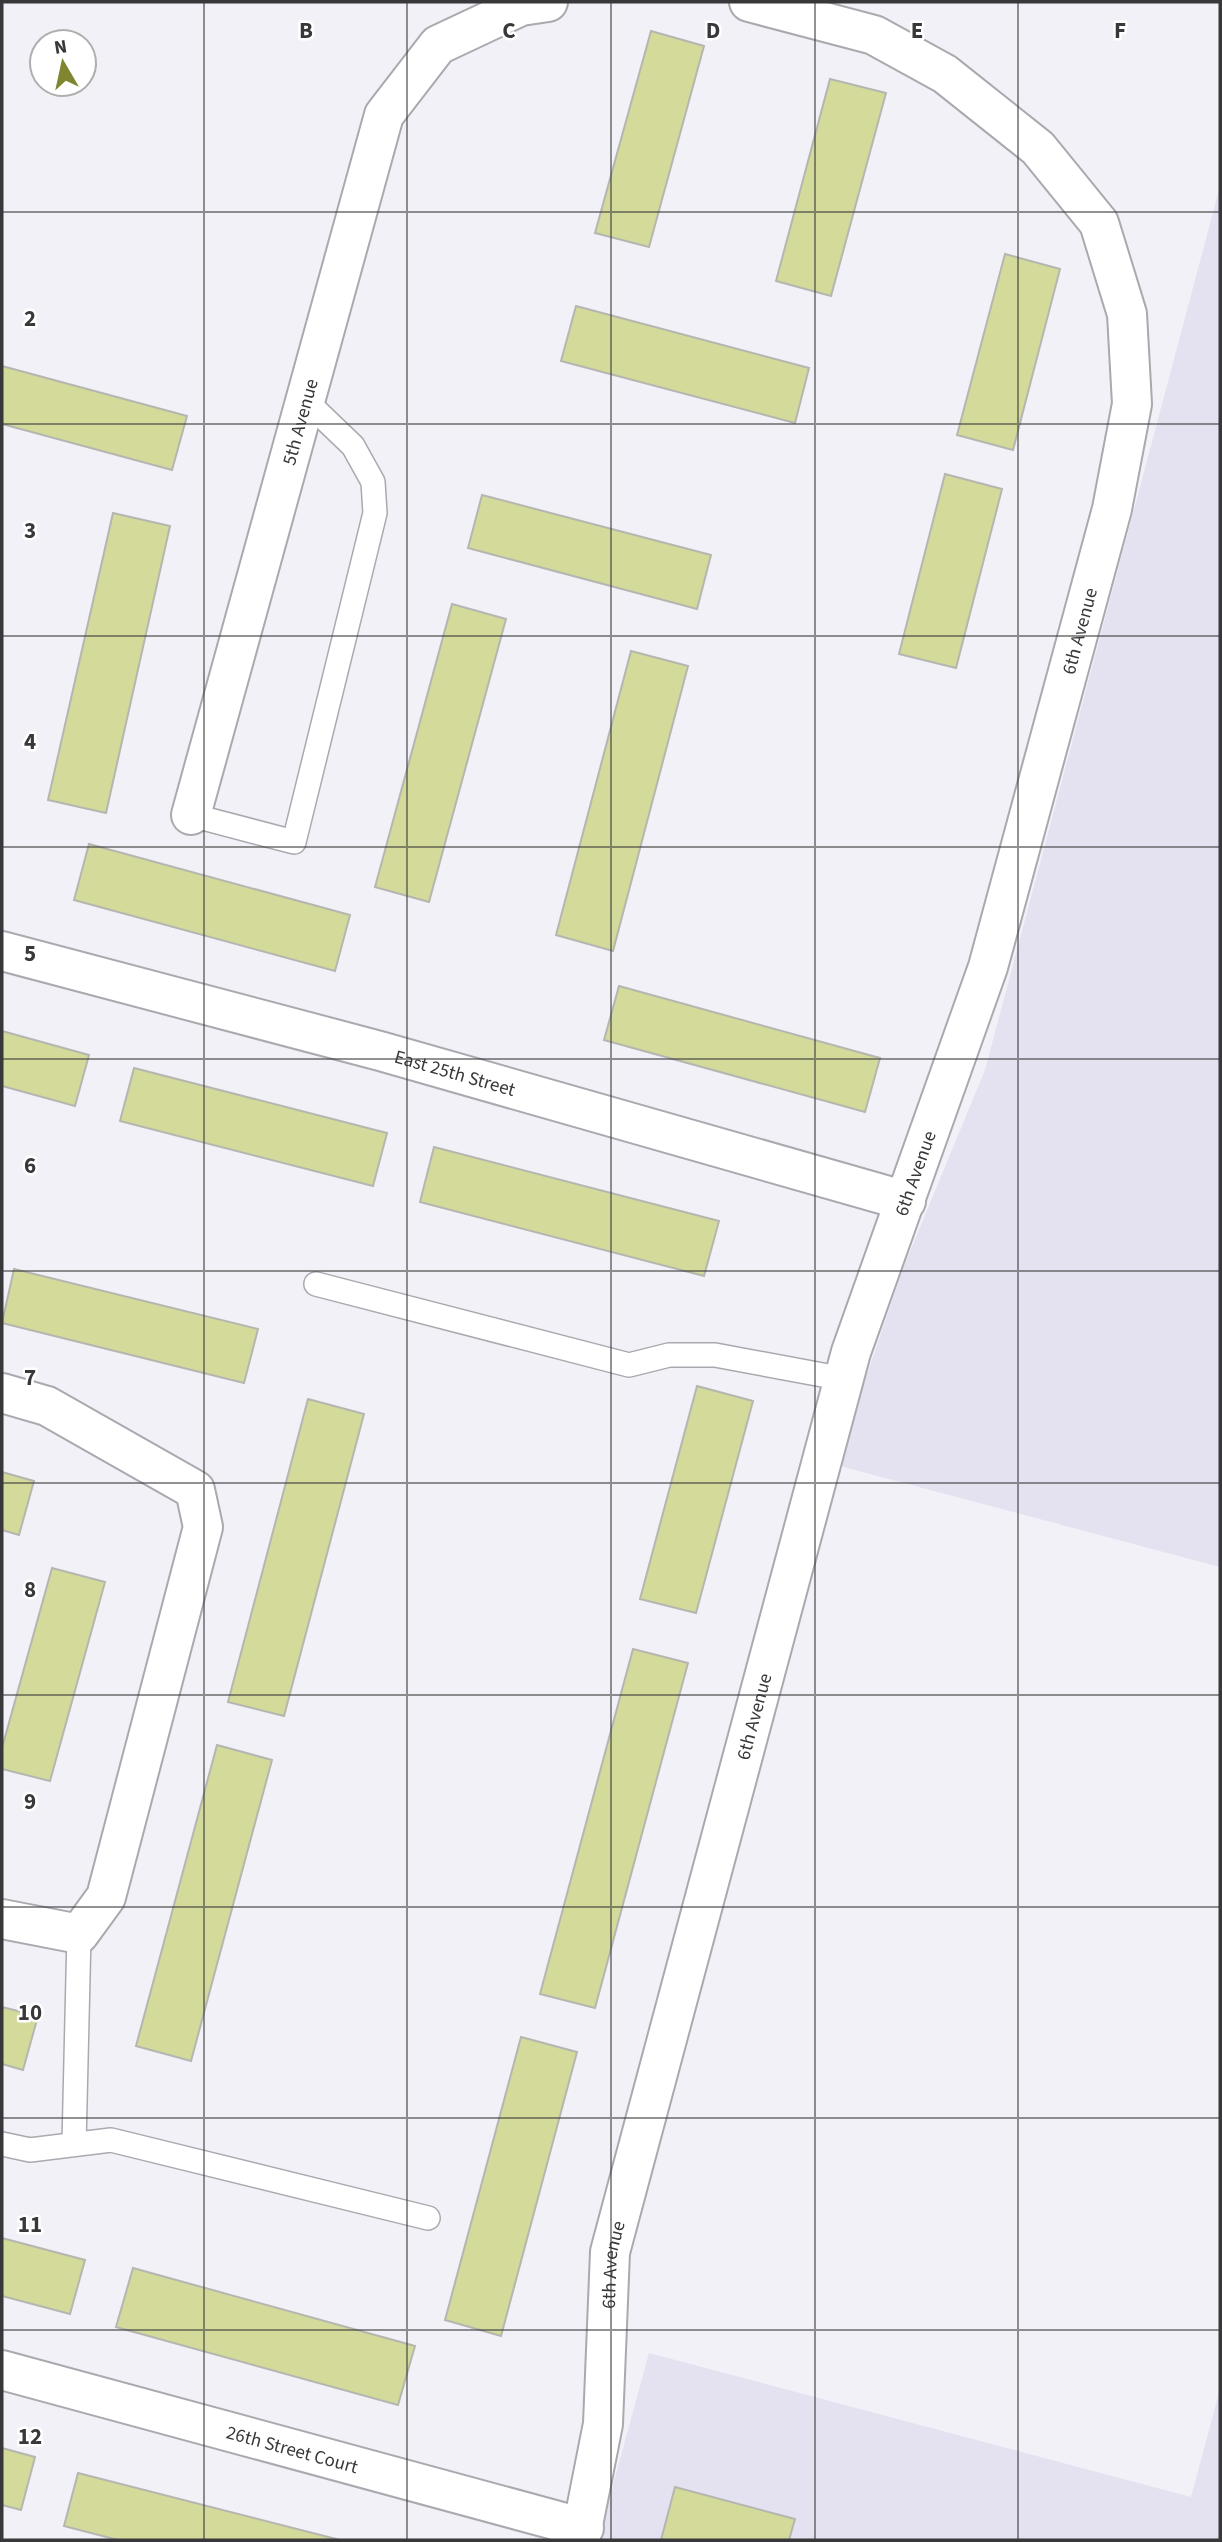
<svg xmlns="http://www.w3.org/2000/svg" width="1222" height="2542" viewBox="0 0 1222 2542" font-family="'Source Sans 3',sans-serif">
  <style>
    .built { fill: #e4e2f0 }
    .building { fill: #d4da99; stroke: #b6b6b1; stroke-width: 2 }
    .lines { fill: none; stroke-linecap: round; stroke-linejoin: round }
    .service-casing { stroke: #aaa9af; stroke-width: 26 }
    .minor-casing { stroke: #aaa9af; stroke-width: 42 }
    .service { stroke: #fff; stroke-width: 23 }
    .minor { stroke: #fff; stroke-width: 38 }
    .grid { fill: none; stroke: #38383a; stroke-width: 2; stroke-opacity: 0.55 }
    .labels { text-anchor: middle; stroke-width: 5; stroke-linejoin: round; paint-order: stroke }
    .street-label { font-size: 19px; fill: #38383a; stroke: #fff }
    .grid-label { font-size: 23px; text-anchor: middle; font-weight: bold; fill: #38383a; stroke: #fff; stroke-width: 5; stroke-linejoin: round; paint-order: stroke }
  </style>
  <rect width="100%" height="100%" fill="#f1f1f7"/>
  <path class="built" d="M1220,186V1567L836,1465L904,1266L985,1070Z
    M649,2353L1191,2497L1220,2389V2540H598Z"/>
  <path class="building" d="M651,31L704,46L649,247L595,233Z
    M830,79L886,93L831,296L776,281Z
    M1005,254L1060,269L1013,450L957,435Z
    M576,306L809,368L795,423L561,361Z
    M2,366L187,416L172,470L2,424Z
    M945,474L1002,489L956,668L899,654Z
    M482,495L711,555L697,609L468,548Z
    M113,513L170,526L106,813L48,800Z
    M452,604L506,619L429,902L375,887Z
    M631,651L688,666L613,951L556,935Z
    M89,844L350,915L335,971L74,900Z
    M619,986L880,1058L865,1112L604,1040Z
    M2,1031L89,1055L75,1106L2,1086Z
    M134,1068L387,1133L373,1186L120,1121Z
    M434,1147L719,1221L704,1276L420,1202Z
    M14,1269L258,1329L244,1383L2,1323Z
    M697,1386L753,1401L696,1613L640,1599Z
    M308,1399L364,1414L284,1716L228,1702Z
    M2,1472L34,1481L19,1535L2,1530Z
    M52,1568L105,1582L50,1781L2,1769V1748Z
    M633,1649L688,1663L595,2008L540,1994Z
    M217,1745L272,1760L191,2061L136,2046Z
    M2,2007L38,2016L23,2070L2,2064Z
    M521,2037L577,2052L501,2336L445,2320Z
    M2,2238L85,2260L70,2314L2,2296Z
    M133,2268L415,2346L398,2405L116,2327Z
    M2,2448L35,2457L21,2510L2,2505Z
    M78,2473L340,2540H118L64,2526Z
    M675,2487L795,2519L789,2540H661Z"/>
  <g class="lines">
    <defs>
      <path id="service" d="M191,815L294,842L375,513L373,482L353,446L304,399
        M316,1284L629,1365L669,1355H715L844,1379
        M2,2144L30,2150L111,2140L428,2218
        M74,2144L79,1934"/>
      <g id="minor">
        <path id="s1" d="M191,815L384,115L438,45L521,6L548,2"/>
        <path id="s2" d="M2,951L380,1051L906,1201"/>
        <path d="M2,1393L47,1406L195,1490L203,1527L106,1897L79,1934L2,1919"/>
        <path id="s3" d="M2,2370L584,2528"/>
        <path id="s4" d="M580,2540L603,2424L610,2252L851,1352L988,967L1112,509L1132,404L1127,314L1099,223L1038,148L945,74L874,35L749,2"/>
      </g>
    </defs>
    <use href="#service" class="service-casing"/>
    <use href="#minor" class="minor-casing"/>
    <use href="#service" class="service"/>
    <use href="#minor" class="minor"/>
  </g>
  <path class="grid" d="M204,2V2540M407,2V2540M611,2V2540M815,2V2540M1018,2V2540M2,212H1220M2,424H1220M2,636H1220M2,847H1220M2,1059H1220M2,1271H1220M2,1483H1220M2,1695H1220M2,1907H1220M2,2118H1220M2,2330H1220"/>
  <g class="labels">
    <g class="street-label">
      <text dy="7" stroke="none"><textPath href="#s1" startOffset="408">5th Avenue</textPath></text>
      <text dy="7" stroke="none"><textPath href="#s4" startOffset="1979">6th Avenue</textPath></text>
      <text dy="7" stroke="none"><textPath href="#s2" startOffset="469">East 25th Street</textPath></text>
      <text dy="7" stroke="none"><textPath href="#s4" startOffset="1412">6th Avenue</textPath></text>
      <text dy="7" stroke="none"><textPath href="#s4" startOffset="845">6th Avenue</textPath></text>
      <text dy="7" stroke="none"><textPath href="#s4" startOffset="278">6th Avenue</textPath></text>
      <text dy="7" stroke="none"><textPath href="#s3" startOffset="301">26th Street Court</textPath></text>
    </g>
  </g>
  <g class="grid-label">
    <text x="306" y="38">B</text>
    <text x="509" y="38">C</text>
    <text x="713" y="38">D</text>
    <text x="917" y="38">E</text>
    <text x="1120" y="38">F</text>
    <text x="30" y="326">2</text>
    <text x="30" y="538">3</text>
    <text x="30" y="749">4</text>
    <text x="30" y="961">5</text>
    <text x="30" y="1173">6</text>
    <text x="30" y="1385">7</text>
    <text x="30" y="1597">8</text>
    <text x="30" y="1809">9</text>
    <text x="30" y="2020">10</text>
    <text x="30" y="2232">11</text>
    <text x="30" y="2444">12</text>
  </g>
  <rect width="1222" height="2542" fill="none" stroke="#38383a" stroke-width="7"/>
  <g transform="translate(63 63) rotate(351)"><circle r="33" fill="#ffffff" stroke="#afafb0" stroke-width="2"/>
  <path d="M0-5L12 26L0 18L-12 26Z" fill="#808530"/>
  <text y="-10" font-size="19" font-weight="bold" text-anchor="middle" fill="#38383a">N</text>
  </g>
</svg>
